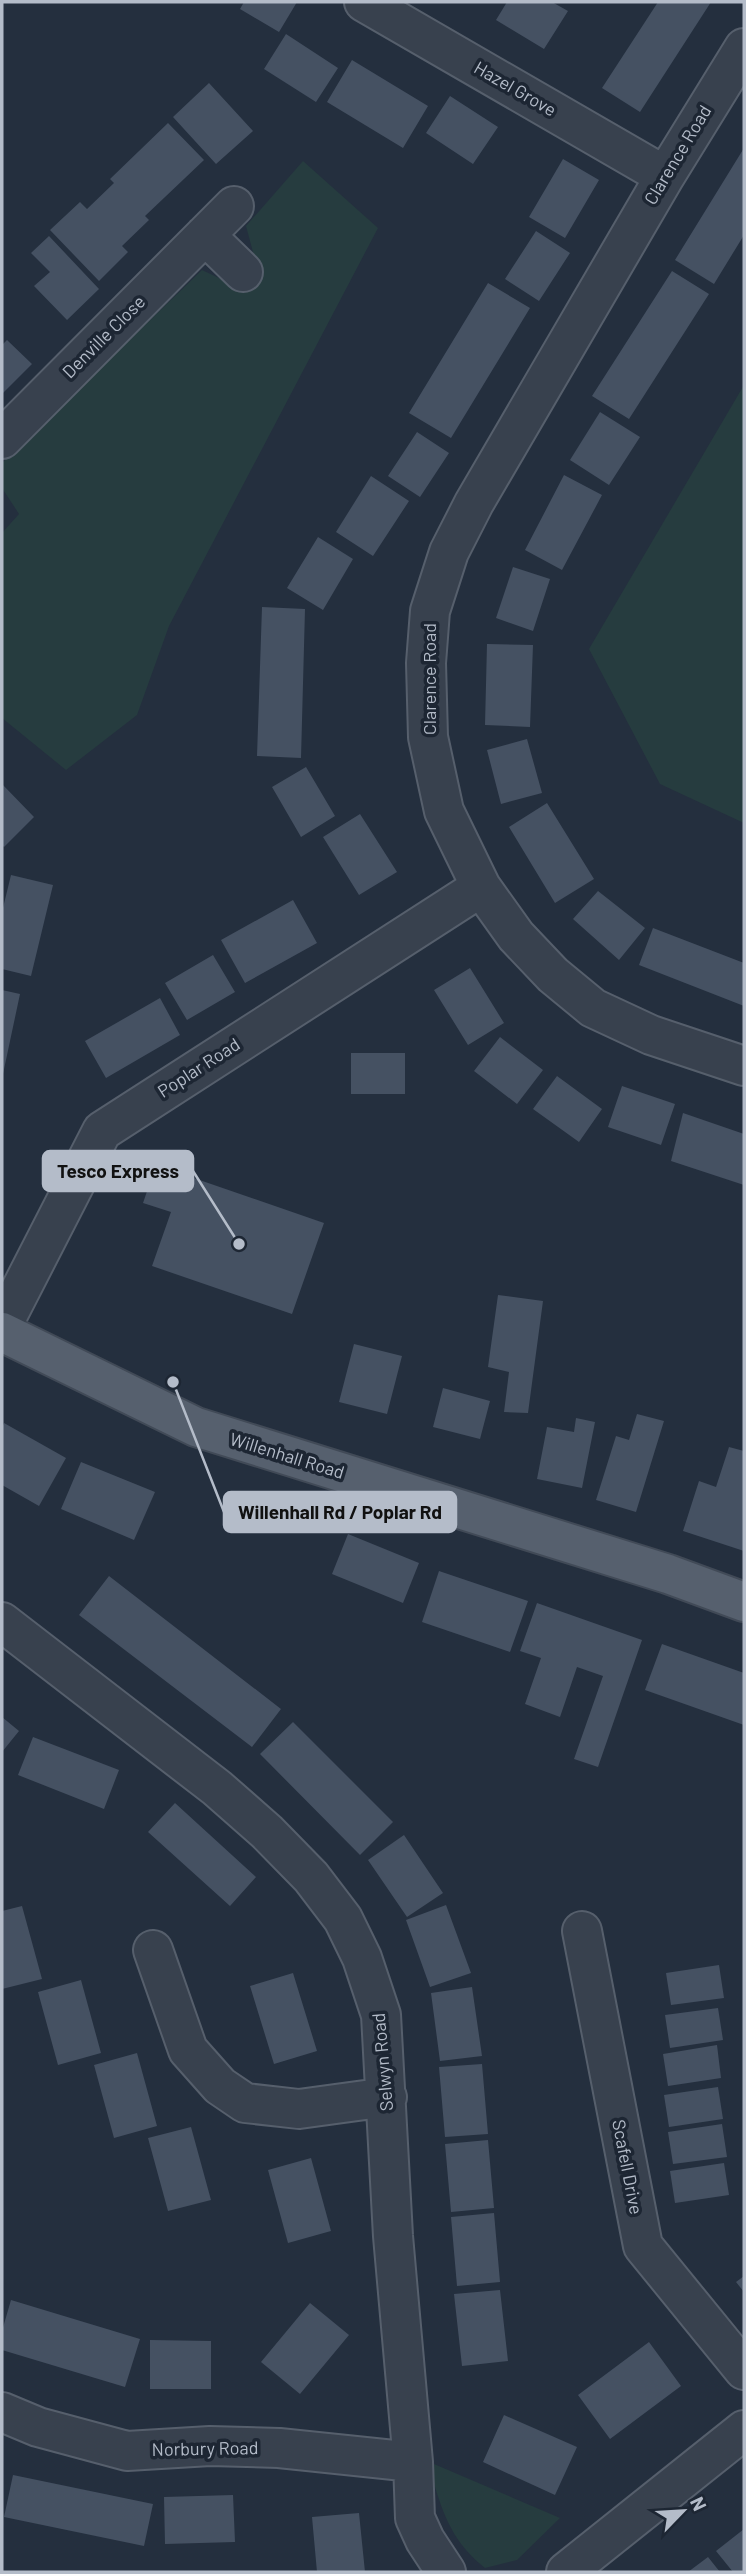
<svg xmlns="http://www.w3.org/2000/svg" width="746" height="2574" viewBox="0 0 746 2574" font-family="Barlow,sans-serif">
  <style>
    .green { fill: #263c3f }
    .building { fill: #455162 }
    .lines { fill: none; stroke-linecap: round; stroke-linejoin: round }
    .minor-casing { stroke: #565f6c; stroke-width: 42 }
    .major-casing { stroke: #414a57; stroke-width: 42 }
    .minor { stroke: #38414e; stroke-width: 38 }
    .major { stroke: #56606e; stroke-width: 38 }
    .labels { text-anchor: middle; stroke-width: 7; stroke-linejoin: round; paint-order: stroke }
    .street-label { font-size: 18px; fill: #b4bcc9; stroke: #1d2633 }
    .leader { fill: none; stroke: #b4bcc9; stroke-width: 2.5 }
    .callout-dot { fill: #b4bcc9; stroke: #1d2633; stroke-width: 2.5 }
    .callout { fill: #b4bcc9; stroke: #b4bcc9; stroke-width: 2.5 }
    .callout-label { font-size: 19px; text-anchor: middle; font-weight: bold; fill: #111 }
  </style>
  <rect width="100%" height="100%" fill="#242f3e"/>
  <path class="green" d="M303,161L378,228L169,626L137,715L66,770L2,718V533L19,514L2,488V463L202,270L238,287L256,263L246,226Z
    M744,385V823L660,784L589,649Z
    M427,2461L560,2518L517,2560L485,2568C447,2538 441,2505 427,2461Z"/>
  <path class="building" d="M244,2H297L279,32L240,9Z
    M507,2H552L568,11L544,49L496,20Z
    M658,2H711L640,112L602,88Z
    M286,34L338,68L316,102L264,69Z
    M352,60L428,106L403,148L327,102Z
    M209,83L253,131L216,164L173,117Z
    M450,96L498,127L473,164L426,133Z
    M168,123L204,160L145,216L149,220L122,246L128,252L99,281L50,230L80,202L87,209L114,183L110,179Z
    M744,148V235L714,284L675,260Z
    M563,159L599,180L565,238L529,217Z
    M536,231L570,253L539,301L505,279Z
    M49,236L99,289L67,320L34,286L50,272L31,253Z
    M672,271L709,294L629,419L592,396Z
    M488,283L530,308L451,438L409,413Z
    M7,340L32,364L2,394V345Z
    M600,412L640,437L609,485L570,460Z
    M417,432L449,453L420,497L388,476Z
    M564,475L602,495L562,570L525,550Z
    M371,476L409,501L373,556L336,532Z
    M318,537L353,559L323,610L287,588Z
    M513,567L550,579L533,631L496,618Z
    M262,607L305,609L301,758L257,756Z
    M487,644L533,645L530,727L485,725Z
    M527,739L542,793L501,804L487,750Z
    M306,767L335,816L301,837L272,787Z
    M2,784L34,817L4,847L2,845Z
    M547,803L594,879L555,903L509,827Z
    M360,814L397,872L359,895L323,837Z
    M11,875L53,885L31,976L2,969V912Z
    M598,891L645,928L619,960L573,919Z
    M293,900L317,943L245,983L221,940Z
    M653,928L744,963V1006L639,965Z
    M213,955L235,992L187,1020L165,983Z
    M470,968L504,1023L468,1045L434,990Z
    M2,990L20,994L3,1074H2Z
    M160,998L180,1035L106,1078L85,1041Z
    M500,1037L543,1070L517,1104L474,1071Z
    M351,1053H405V1094H351Z
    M557,1076L602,1109L579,1142L533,1109Z
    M622,1086L675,1104L661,1145L608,1127Z
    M683,1113L744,1134V1185L671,1161Z
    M156,1165L324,1223L292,1314L152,1266L171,1212L143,1203Z
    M498,1295L543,1301L528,1413L504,1412L509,1372L488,1367Z
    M354,1344L402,1356L387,1414L339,1402Z
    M443,1388L490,1401L480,1439L433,1427Z
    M637,1414L664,1421L636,1512L596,1500L616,1436L629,1440Z
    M576,1418L595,1422L582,1488L537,1479L547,1427L574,1432Z
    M4,1423L66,1458L39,1506L2,1485V1428Z
    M729,1447L744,1451V1551L683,1531L699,1481L716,1487Z
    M81,1462L155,1492L134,1540L61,1509Z
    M348,1534L419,1563L403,1603L332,1574Z
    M439,1571L528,1601L510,1652L422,1622Z
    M109,1576L281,1709L252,1747L79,1615Z
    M537,1603L642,1640L598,1767L574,1759L603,1676L577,1667L560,1717L525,1704L541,1658L520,1651Z
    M662,1644L744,1673V1725L645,1690Z
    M2,1717L19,1731L2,1752Z
    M293,1722L393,1822L360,1855L260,1754Z
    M33,1737L119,1770L104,1809L18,1775Z
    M175,1803L256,1877L230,1906L148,1832Z
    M404,1835L443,1893L407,1917L368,1860Z
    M446,1905L471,1973L430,1987L406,1920Z
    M22,1906L42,1979L2,1989V1911Z
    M719,1965L724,1998L671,2005L666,1973Z
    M293,1973L317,2051L274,2064L250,1986Z
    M81,1980L101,2053L58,2065L38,1992Z
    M472,1987L482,2056L440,2061L431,1993Z
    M718,2008L723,2040L670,2048L665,2015Z
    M717,2045L721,2078L668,2086L663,2054Z
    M137,2053L157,2126L114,2138L94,2065Z
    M482,2064L488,2134L445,2137L439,2067Z
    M718,2087L723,2119L669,2127L664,2095Z
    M722,2124L727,2157L673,2164L668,2132Z
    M191,2127L211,2200L168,2211L148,2138Z
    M488,2140L494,2208L451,2212L445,2144Z
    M311,2158L331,2231L288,2243L268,2170Z
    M724,2163L729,2195L675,2203L670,2171Z
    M494,2213L500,2282L457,2286L451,2217Z
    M744,2276V2292L736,2282Z
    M500,2290L508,2361L462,2366L454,2294Z
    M11,2300L140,2339L125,2387L2,2350V2331Z
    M310,2303L349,2335L300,2394L261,2362Z
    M150,2340L211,2341V2389H150Z
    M649,2342L681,2386L610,2439L578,2395Z
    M504,2415L577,2447L555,2495L483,2462Z
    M13,2475L153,2504L144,2546L4,2517Z
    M233,2495L235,2542L165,2544L164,2497Z
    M359,2513L365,2572H317L312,2517Z
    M744,2529V2572H733L716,2551Z
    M708,2557L720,2572H688Z"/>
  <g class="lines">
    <defs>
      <path id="minor" d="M364,2L665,176
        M744,48L665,176L474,503L449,552L430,611L426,663L428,737L444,811L481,887L516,936L553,975L593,1008L651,1035L744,1066
        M205,235L243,272
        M2,439L234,206
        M2,1326L102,1131L481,887
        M2,1622L217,1788L267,1832L311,1877L343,1919L362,1958L381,2015L393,2236L413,2462L415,2518L425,2540L446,2572
        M582,1931L643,2246L744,2370
        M153,1950L188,2050L220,2086L245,2103L299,2109L387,2097
        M2,2412L38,2427L127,2451L210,2446L279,2448L413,2462
        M566,2572L744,2430"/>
      <path id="major" d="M2,1332L196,1427L668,1574L744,1602"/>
    </defs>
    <use href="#minor" class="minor-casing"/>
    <use href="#major" class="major-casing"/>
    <use href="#minor" class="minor"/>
    <use href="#major" class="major"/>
  </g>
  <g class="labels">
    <g class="street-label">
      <text transform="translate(515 89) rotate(30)" y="6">Hazel Grove</text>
      <text transform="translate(678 155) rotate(-59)" y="6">Clarence Road</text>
      <text transform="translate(104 337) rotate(-45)" y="6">Denville Close</text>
      <text transform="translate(430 679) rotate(-90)" y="6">Clarence Road</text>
      <text transform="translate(199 1068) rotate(-33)" y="6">Poplar Road</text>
      <text transform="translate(287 1456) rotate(17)" y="6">Willenhall Road</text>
      <text transform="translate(383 2062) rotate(-95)" y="6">Selwyn Road</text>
      <text transform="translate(627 2167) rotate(79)" y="6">Scafell Drive</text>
      <text transform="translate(205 2449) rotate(-1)" y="6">Norbury Road</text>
    </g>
  </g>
  <path class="leader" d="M239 1244L193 1171M173 1382L224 1512"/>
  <g class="callout-dot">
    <circle cx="239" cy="1244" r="7"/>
    <circle cx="173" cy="1382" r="7"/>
  </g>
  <g class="callout">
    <rect x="43" y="1151" width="150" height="40" rx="7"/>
    <rect x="224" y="1492" width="232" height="40" rx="7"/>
  </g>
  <g class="callout-label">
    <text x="118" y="1178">Tesco Express</text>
    <text x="340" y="1519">Willenhall Rd / Poplar Rd</text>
  </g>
  <rect width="746" height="2574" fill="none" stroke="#b4bcc9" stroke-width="7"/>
  <g transform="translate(683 2511) rotate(65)" stroke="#1d2633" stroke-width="5" paint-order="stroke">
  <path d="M0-5L12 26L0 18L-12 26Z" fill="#b4bcc9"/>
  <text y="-10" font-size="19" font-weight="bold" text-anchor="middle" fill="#b4bcc9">N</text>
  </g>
</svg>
